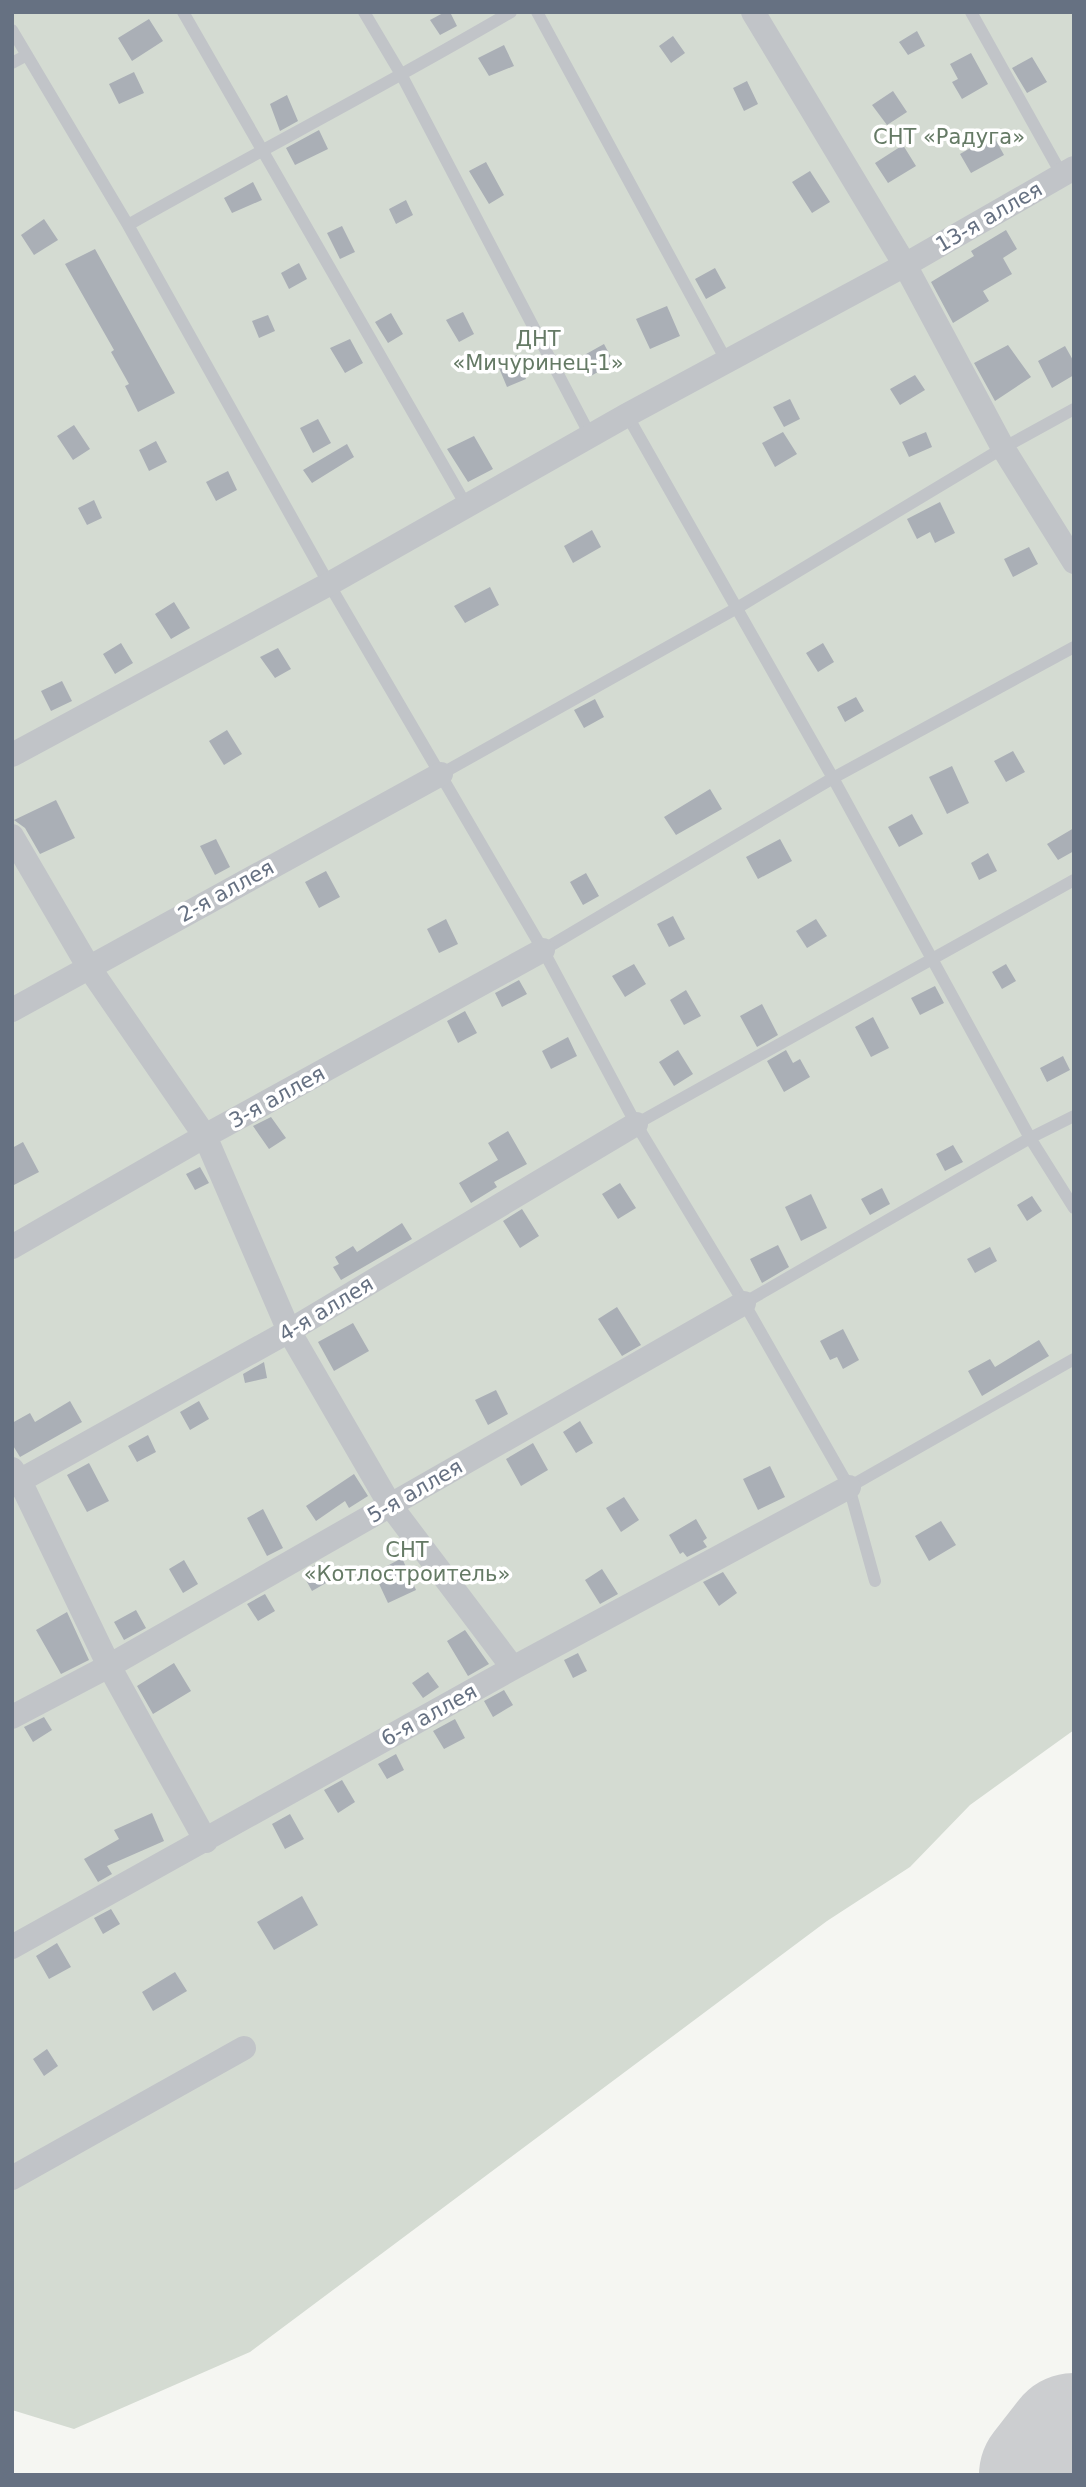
<svg xmlns="http://www.w3.org/2000/svg" width="1086" height="2487" viewBox="0 0 1086 2487" font-family="'DejaVu Sans',sans-serif">
  <style>
    .green { fill: #d4dbd2 }
    .lines { fill: none; stroke-linecap: round; stroke-linejoin: round }
    .runway { stroke: #ccced0; stroke-width: 140 }
    .building { fill: #aaafb6 }
    .service { stroke: #c1c4c8; stroke-width: 12 }
    .minor { stroke: #c1c4c8; stroke-width: 24 }
    .labels { text-anchor: middle; stroke-width: 7; stroke-linejoin: round; paint-order: stroke }
    .park-label { font-size: 21px; fill: #657a65; stroke: #fff }
    .street-label { font-size: 21px; fill: #667182; stroke: #fff }
  </style>
  <rect width="100%" height="100%" fill="#f5f6f2"/>
  <path class="green" d="M12,12H1074V1730L970,1805L910,1867L827,1921L250,2352L74,2429L12,2410Z"/>
  <g class="lines">
    <path class="runway" d="M1049,2475L1074,2443"/>
  </g>
  <path class="building" d="M445,12H450L457,26L440,35L430,20Z
    M149,19L163,41L132,61L118,38Z
    M917,31L925,46L908,55L899,42Z
    M673,36L685,53L671,63L659,46Z
    M504,45L514,66L489,76L478,58Z
    M971,53L988,84L962,99L952,82L958,79L950,64Z
    M1032,57L1047,82L1027,93L1012,68Z
    M134,72L144,93L119,104L109,84Z
    M747,81L758,104L744,111L733,88Z
    M893,91L907,112L887,125L872,105Z
    M287,95L298,121L280,131L270,104Z
    M319,130L328,149L295,165L286,148Z
    M993,135L1004,155L971,173L960,154Z
    M903,145L916,166L888,183L875,163Z
    M486,162L504,195L489,204L469,171Z
    M810,171L830,202L812,213L792,182Z
    M253,182L262,200L232,213L224,198Z
    M406,200L413,215L396,224L389,209Z
    M44,219L58,240L34,255L21,235Z
    M342,226L355,252L340,259L327,233Z
    M1006,230L1017,249L1003,258L1012,274L983,291L989,301L953,323L931,282L974,256L971,251Z
    M95,249L175,393L138,412L125,386L129,384L111,352L114,350L65,264Z
    M299,263L307,279L289,289L281,273Z
    M715,268L726,288L706,299L695,279Z
    M667,306L680,336L650,349L636,319Z
    M463,312L474,334L459,342L446,320Z
    M391,313L403,334L388,343L375,322Z
    M268,315L275,331L259,338L252,321Z
    M350,339L363,363L345,373L330,348Z
    M604,344L614,363L589,377L579,358Z
    M1008,345L1031,377L995,401L974,363Z
    M1065,346L1074,362V375L1052,388L1038,361Z
    M517,355L526,379L507,387L497,363Z
    M915,375L925,390L900,405L890,389Z
    M790,399L800,419L784,427L773,407Z
    M318,419L331,443L313,453L300,428Z
    M74,425L90,449L73,460L57,436Z
    M783,432L797,454L775,467L762,443Z
    M926,432L932,447L909,457L902,442Z
    M474,436L493,469L468,482L447,449Z
    M156,441L167,462L149,471L139,450Z
    M347,444L354,457L312,483L303,470Z
    M228,471L237,490L216,501L206,482Z
    M94,500L102,518L87,525L78,508Z
    M940,502L955,533L935,543L930,532L917,539L907,519Z
    M592,530L601,547L573,563L564,546Z
    M1029,547L1038,564L1013,577L1004,559Z
    M490,587L499,605L465,623L454,606Z
    M174,602L190,628L171,639L155,614Z
    M121,643L133,663L115,674L103,654Z
    M823,643L834,662L818,672L806,653Z
    M278,648L291,669L275,678L260,657Z
    M62,681L72,701L51,711L41,691Z
    M856,697L864,711L845,722L837,707Z
    M595,699L604,717L584,728L574,710Z
    M227,730L242,754L224,765L209,741Z
    M1013,751L1025,772L1006,782L994,761Z
    M952,766L969,803L947,814L929,777Z
    M710,789L722,809L676,835L664,817Z
    M56,800L75,838L40,854L25,828L14,820Z
    M912,814L923,834L899,847L888,827Z
    M1074,828V851L1058,860L1047,844Z
    M216,839L230,867L215,875L200,846Z
    M780,839L792,861L758,879L746,857Z
    M988,853L997,871L979,880L971,863Z
    M326,871L340,897L319,908L305,882Z
    M586,873L599,896L583,905L570,882Z
    M673,916L685,939L669,947L657,924Z
    M446,919L458,944L439,953L427,929Z
    M816,919L827,936L807,948L796,931Z
    M634,964L646,984L625,997L612,976Z
    M1006,964L1016,981L1002,989L992,972Z
    M519,980L527,994L502,1007L495,993Z
    M935,986L944,1003L920,1015L911,998Z
    M686,990L701,1016L684,1025L670,1000Z
    M762,1004L778,1035L757,1047L740,1016Z
    M465,1011L477,1033L458,1043L447,1021Z
    M873,1017L889,1048L871,1057L855,1027Z
    M568,1037L577,1056L551,1069L542,1051Z
    M678,1050L693,1074L674,1086L659,1062Z
    M786,1050L793,1063L800,1059L810,1077L784,1092L767,1061Z
    M1063,1056L1070,1070L1047,1082L1040,1068Z
    M271,1117L286,1138L269,1149L253,1126Z
    M508,1131L527,1164L494,1182L497,1187L471,1203L459,1183L498,1160L488,1143Z
    M23,1142L39,1172L12,1186V1148Z
    M953,1145L963,1162L945,1171L936,1154Z
    M200,1167L209,1183L195,1190L186,1174Z
    M620,1183L636,1208L618,1219L602,1194Z
    M882,1188L890,1204L870,1215L861,1199Z
    M811,1194L827,1228L801,1241L785,1207Z
    M1032,1196L1042,1211L1027,1221L1017,1205Z
    M522,1209L539,1236L520,1248L503,1221Z
    M402,1223L412,1239L341,1280L333,1267L339,1264L335,1257L353,1246L357,1252Z
    M778,1245L789,1267L762,1283L750,1259Z
    M990,1247L997,1261L975,1273L967,1259Z
    M617,1307L641,1345L622,1356L598,1319Z
    M353,1323L369,1351L334,1371L318,1342Z
    M843,1329L859,1360L843,1369L837,1357L830,1360L820,1341Z
    M1039,1340L1049,1356L982,1396L968,1371L990,1359L995,1367Z
    M264,1362L267,1378L245,1383L243,1374Z
    M496,1390L508,1414L488,1425L475,1400Z
    M70,1401L82,1422L20,1457L12,1444V1423L30,1413L35,1422Z
    M199,1401L209,1419L190,1430L180,1412Z
    M580,1421L593,1443L576,1453L563,1432Z
    M148,1435L156,1452L137,1462L128,1446Z
    M533,1443L548,1470L521,1486L506,1459Z
    M89,1463L109,1501L87,1512L67,1475Z
    M770,1466L785,1497L758,1510L743,1479Z
    M354,1474L368,1496L349,1508L345,1501L316,1521L306,1506Z
    M624,1497L639,1520L621,1532L606,1508Z
    M263,1509L283,1548L267,1556L247,1518Z
    M696,1519L707,1538L703,1541L707,1547L687,1557L683,1552L680,1554L669,1535Z
    M941,1521L956,1545L929,1561L915,1536Z
    M402,1558L416,1590L388,1603L374,1573Z
    M184,1560L198,1584L183,1593L169,1569Z
    M322,1561L333,1579L312,1591L302,1573Z
    M602,1569L618,1594L600,1604L585,1580Z
    M723,1572L737,1593L719,1606L703,1582Z
    M265,1594L275,1611L258,1621L247,1604Z
    M136,1610L146,1628L124,1640L114,1622Z
    M67,1612L89,1660L61,1674L36,1630Z
    M465,1630L489,1664L468,1676L447,1641Z
    M578,1653L587,1671L573,1678L564,1660Z
    M174,1663L191,1691L153,1714L137,1686Z
    M428,1672L439,1687L423,1698L412,1683Z
    M504,1690L513,1705L493,1717L484,1701Z
    M44,1717L52,1730L33,1742L24,1727Z
    M455,1719L465,1738L444,1749L433,1731Z
    M396,1754L404,1770L387,1779L378,1764Z
    M342,1780L355,1802L338,1813L324,1790Z
    M152,1813L164,1841L107,1866L112,1874L98,1882L84,1859L119,1839L114,1830Z
    M290,1814L304,1839L285,1849L272,1824Z
    M302,1896L318,1925L274,1950L257,1922Z
    M111,1909L120,1924L103,1934L94,1918Z
    M57,1943L71,1967L49,1979L36,1956Z
    M175,1972L187,1991L153,2011L142,1992Z
    M47,2049L58,2066L44,2076L33,2059Z"/>
  <g class="lines">
    <path class="service" d="M183,12L466,505
      M364,12L402,76L590,435
      M537,12L726,360
      M971,12L1062,175
      M12,30L128,225L329,584L543,950L636,1124L744,1303L849,1487L875,1581
      M12,63L27,55
      M128,225C255,153 385,86 511,12
      M627,415L833,778L1030,1138L1074,1208
      M441,774L737,608L1003,448L1074,409
      M543,950L833,778L1074,647
      M636,1124L1074,880
      M744,1303L1030,1138L1074,1116
      M849,1487L1074,1359"/>
    <path class="minor" d="M753,12L905,265L1003,448L1074,562
      M12,755L329,584L627,415L905,265L1074,168
      M12,836L88,966L205,1136L289,1331L390,1505L513,1668
      M12,1010L441,774
      M12,1247L205,1136L543,950
      M12,1469L20,1481L109,1666L206,1841
      M12,1485L289,1331L636,1124
      M12,1717L109,1666L744,1303
      M12,1947L513,1668L849,1487
      M12,2178L244,2048"/>
  </g>
  <g class="labels">
    <g class="park-label">
      <text x="949" y="144">СНТ «Радуга»</text>
      <text x="538" y="346">ДНТ<tspan x="538" dy="24">«Мичуринец-1»</tspan></text>
      <text x="407" y="1557">СНТ<tspan x="407" dy="24">«Котлостроитель»</tspan></text>
    </g>
    <g class="street-label">
      <text transform="translate(989 217) rotate(-30)" y="7">13-я аллея</text>
      <text transform="translate(226 891) rotate(-29)" y="7">2-я аллея</text>
      <text transform="translate(277 1097) rotate(-29)" y="7">3-я аллея</text>
      <text transform="translate(326 1309) rotate(-31)" y="7">4-я аллея</text>
      <text transform="translate(415 1491) rotate(-30)" y="7">5-я аллея</text>
      <text transform="translate(429 1715) rotate(-29)" y="7">6-я аллея</text>
    </g>
  </g>
  <rect width="1086" height="2487" fill="none" stroke="#667182" stroke-width="28"/>
</svg>
